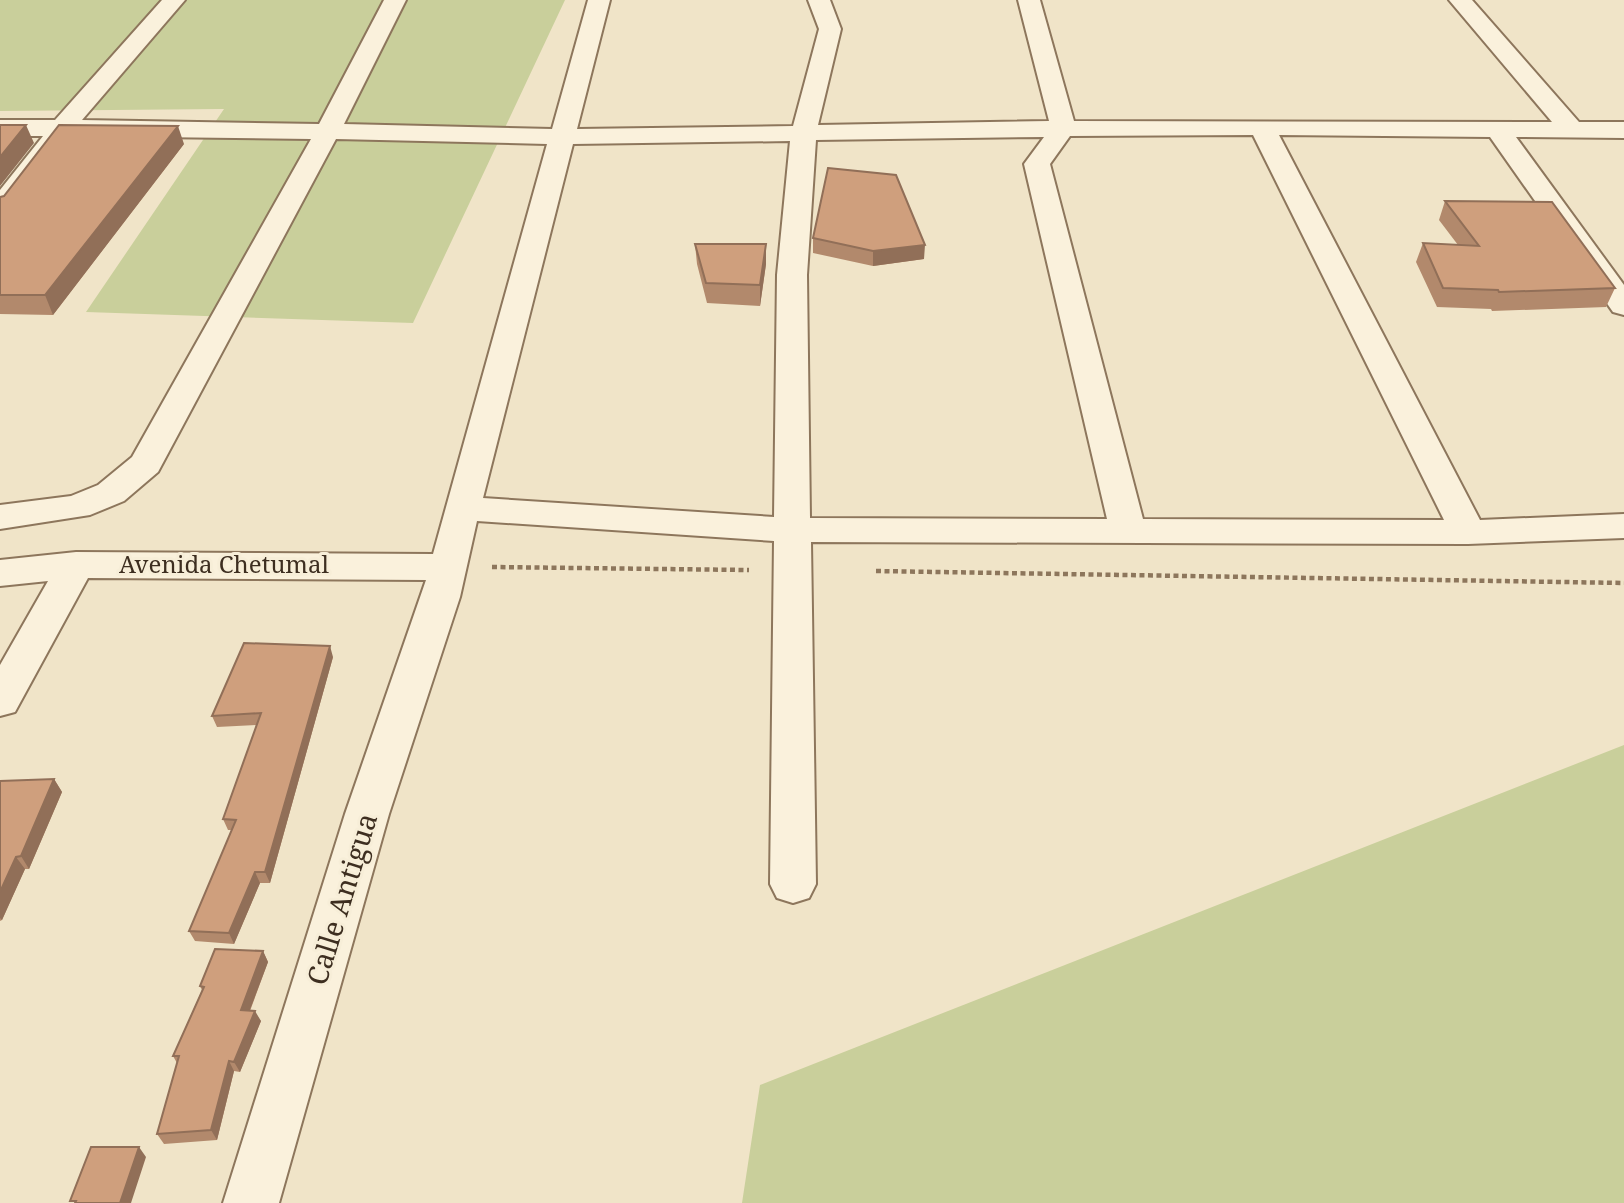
<svg xmlns="http://www.w3.org/2000/svg" width="1624" height="1203" viewBox="0 0 1624 1203" font-family="'Noto Serif',serif">
  <style>
    .green { fill: #c9cf9b }
    .lines { fill: none; stroke-linecap: round; stroke-linejoin: round }
    .minor-casing { stroke: #8d765c; stroke-width: 4 }
    .path { stroke: #8d765c; stroke-width: 4.5; stroke-dasharray: 5 3.5; stroke-linecap: butt }
    .minor { fill: #faf1dc; fill-rule: evenodd }
    .wall { fill: #b2896c }
    .shaded-wall { fill: #916f58 }
    .building { fill: #cf9f7d; stroke: #916f58; stroke-width: 2 }
    .labels { text-anchor: middle; stroke-width: 6; stroke-linejoin: round; paint-order: stroke }
    .street-label { font-size: 24px; fill: #3d2e20; stroke: #f7eed8 }
    .near-street-label { font-size: 28px; fill: #3d2e20; stroke: #f7eed8 }
  </style>
  <rect width="100%" height="100%" fill="#f0e4c8"/>
  <path class="green" d="M0,0H565L413,323L86,312L224,109L0,111Z
    M1624,745V1203H742L760,1085Z"/>
  <g class="lines">
    <defs>
      <path id="minor" d="M162,0H185L82,120L319,124L384,0H406L344,124L552,129L588,0H610L577,129L793,126L819,29L808,0H830L841,29L818,125L1049,121L1018,0H1040L1074,121L1552,122L1449,0H1472L1579,122H1624V138L1516,137L1624,285V315L1613,312L1490,137L1279,135L1480,520L1624,514V538L1468,544L811,542L816,884L809,898L793,903L777,898L770,884L774,541L477,521L460,597L389,814L279,1203H223L345,814L426,580L88,578L15,712L0,716V665L48,581L0,586V560L76,552L433,554L547,144L336,139L158,472L124,501L90,515L0,529V505L71,496L98,485L132,457L311,139L69,136L10,214L0,216V190L43,136H0V120H55ZM1253,135L1444,520L1143,519L1050,164L1070,136ZM1044,137L1024,164L1107,519L810,518L807,275L816,140ZM790,141L777,275L774,517L483,498L573,144Z"/>
    </defs>
    <use href="#minor" class="minor-casing"/>
    <path class="path" d="M492,567L749,570
      M876,571L1624,583"/>
    <use href="#minor" class="minor"/>
  </g>
  <path class="wall" d="M184,144L53,315L0,314V197Z
    M1445,201L1615,288L1606,307L1492,311L1491,309L1437,307L1416,262L1423,243L1458,245L1439,220Z
    M813,238L924,259L873,266L813,253Z
    M695,244L766,264L760,306L707,303L697,264Z
    M333,657L270,883H260L234,944L195,941L189,931L232,830H228L223,819L257,725L217,727L212,716Z
    M54,779L62,792L29,869H25L2,920L0,921V781Z
    M263,951L268,962L250,1011L261,1021L240,1072L234,1071L217,1140L164,1144L157,1134L177,1063L173,1056L202,990L200,986Z"/>
  <path class="shaded-wall" d="M26,125L34,143L0,186V157Z
    M178,126L184,144L53,315L45,295Z
    M766,244V264L760,306V285Z
    M925,245L924,259L873,266V251Z
    M330,646L333,657L270,883L265,872Z
    M54,779L62,792L29,869L21,856Z
    M16,857L25,869L2,920L0,918V892Z
    M255,872L260,883L234,944L229,933Z
    M263,951L268,962L246,1020L241,1010Z
    M255,1011L261,1021L240,1072L234,1062Z
    M229,1061L234,1071L217,1140L211,1130Z
    M139,1147L146,1157L131,1203H120Z"/>
  <path class="building" d="M0,125H26L0,157Z
    M59,125L178,126L45,295H0V197L4,196Z
    M828,168L896,175L925,245L873,251L813,238Z
    M1445,201L1552,202L1615,288L1499,292L1498,290L1443,288L1423,243L1479,246Z
    M695,244H766L760,285L706,283Z
    M244,643L330,646L265,872H255L229,933L189,931L236,820L223,819L261,713L212,716Z
    M54,779L21,856L16,857L0,892V781Z
    M215,949L263,951L241,1010L255,1011L234,1062L229,1061L211,1130L157,1134L179,1056H173L204,987L200,986Z
    M91,1147H139L120,1203H75L76,1201H70Z"/>
  <g class="labels">
    <g class="street-label">
      <text x="224" y="573">Avenida Chetumal</text>
    </g>
    <g class="near-street-label">
      <text transform="translate(342 899) rotate(-73)" y="10">Calle Antigua</text>
    </g>
  </g>
</svg>
